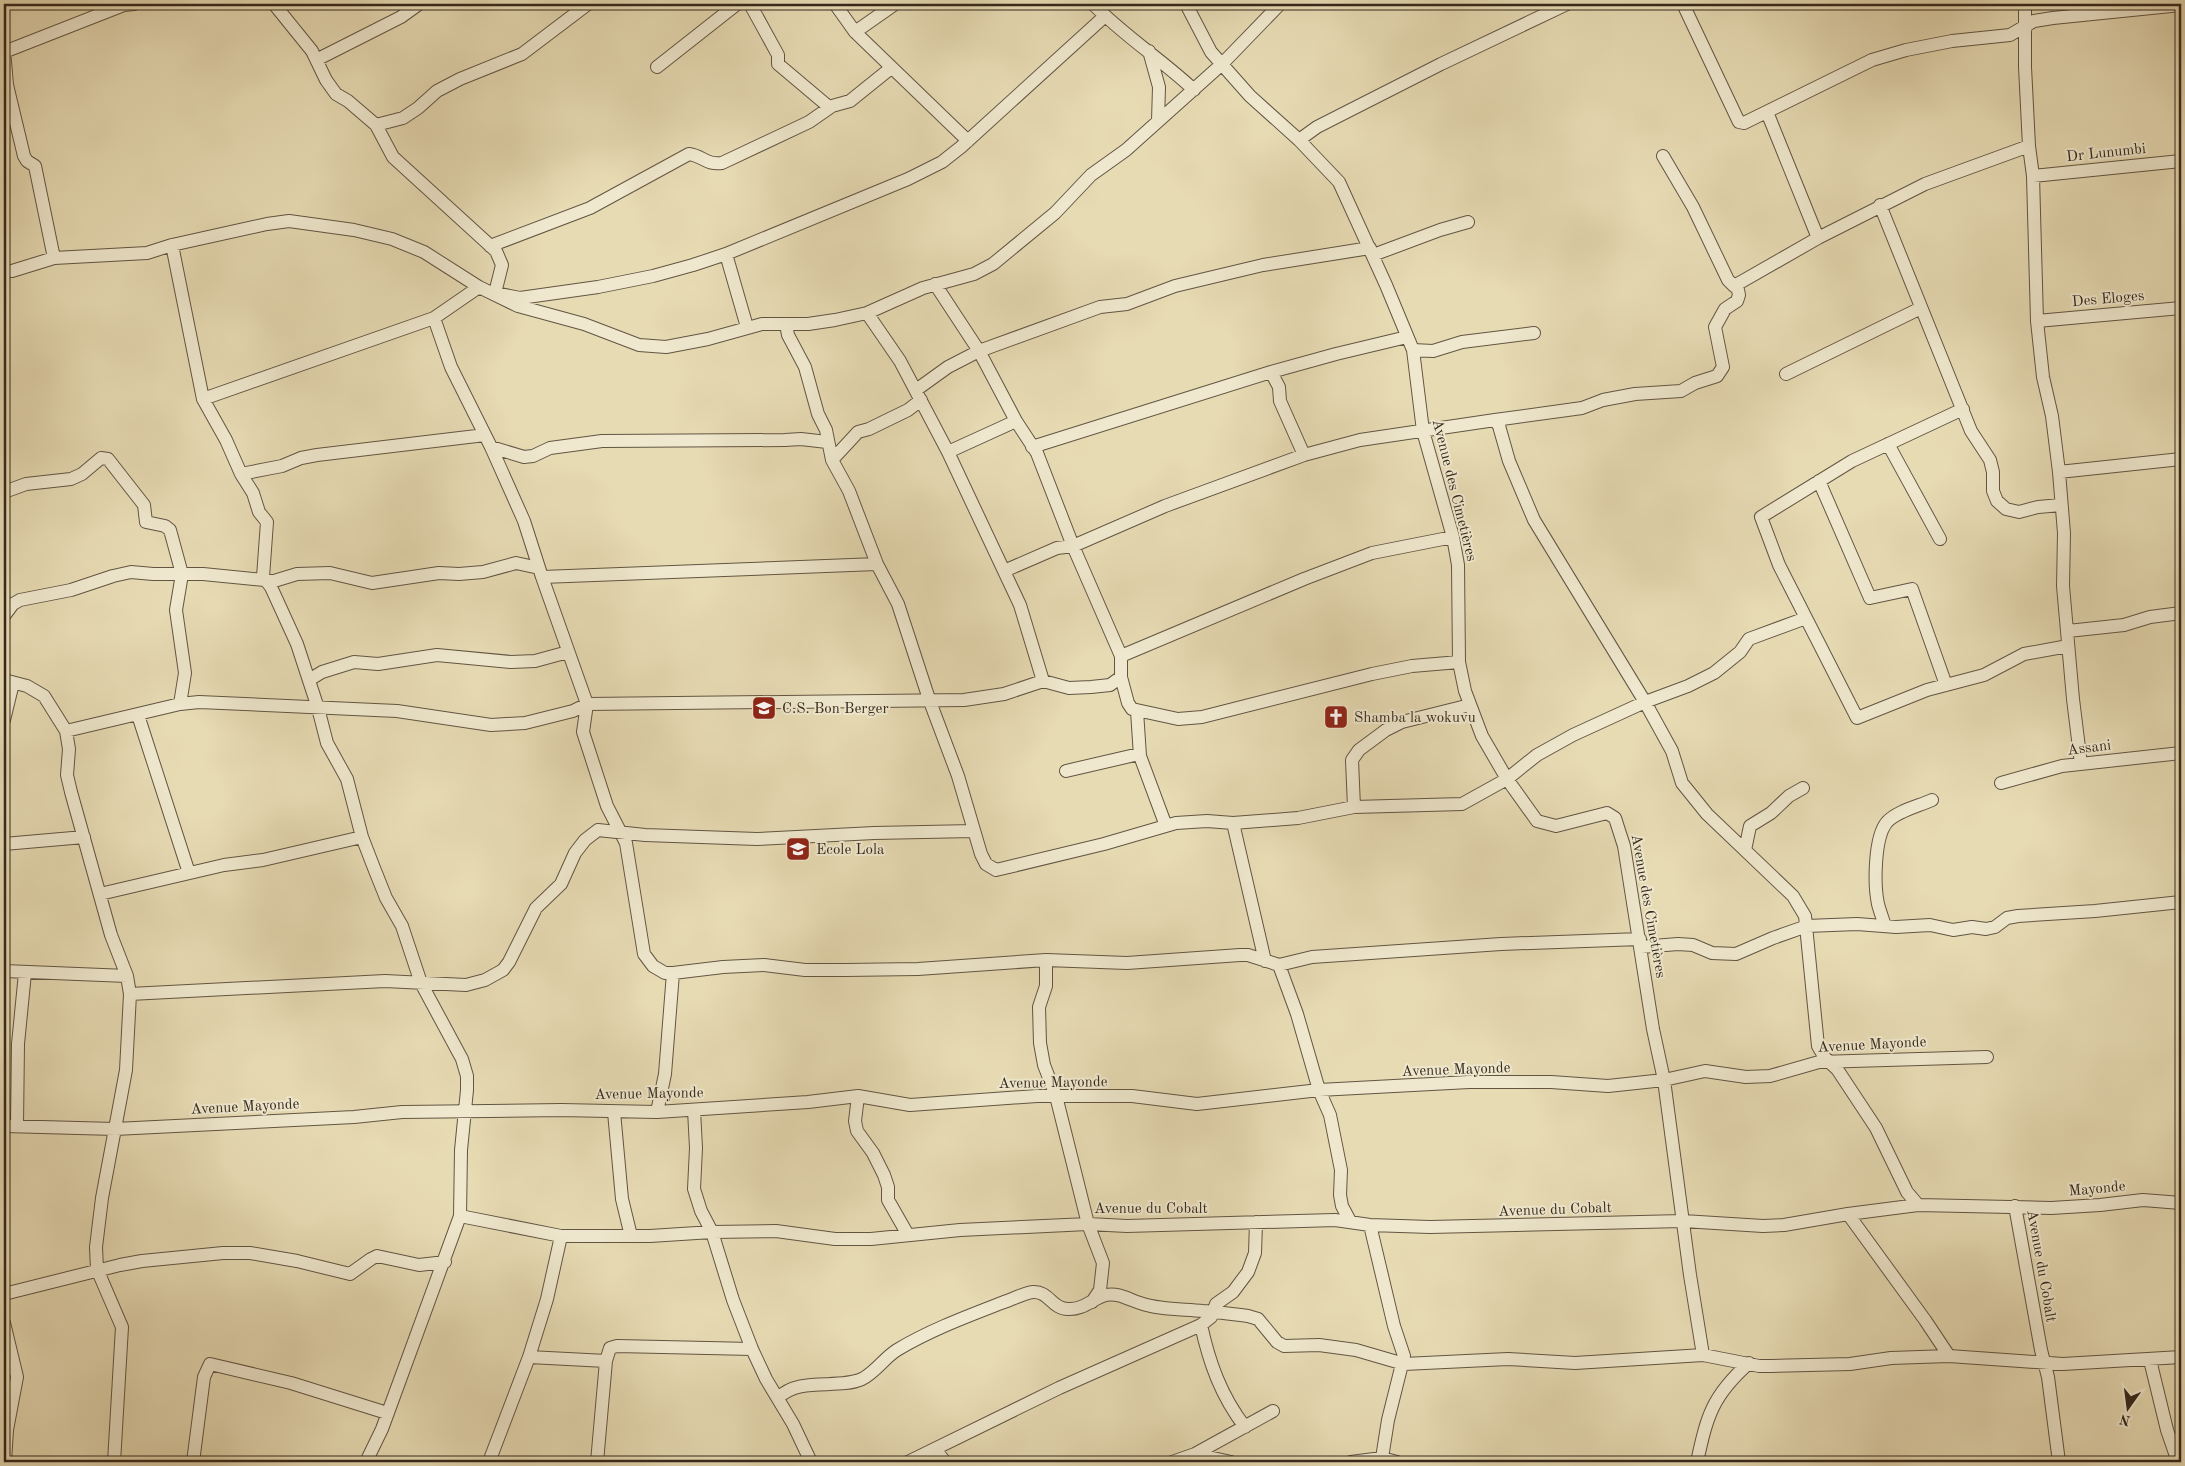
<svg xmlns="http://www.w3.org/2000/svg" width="2185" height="1466" viewBox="0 0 2185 1466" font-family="'Old Standard TT',serif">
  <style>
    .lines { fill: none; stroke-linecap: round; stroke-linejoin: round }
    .minor-casing { stroke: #625543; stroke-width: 14 }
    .minor { stroke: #efe8ce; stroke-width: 12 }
    .labels { text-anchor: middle; stroke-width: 4; stroke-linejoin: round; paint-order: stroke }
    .street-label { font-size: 15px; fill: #35281d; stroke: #efe8ce }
    .poi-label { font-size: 15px; fill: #35281d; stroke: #efe8ce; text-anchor: start }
  </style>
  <rect width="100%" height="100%" fill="#e7dbb4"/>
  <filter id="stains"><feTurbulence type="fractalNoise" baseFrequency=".004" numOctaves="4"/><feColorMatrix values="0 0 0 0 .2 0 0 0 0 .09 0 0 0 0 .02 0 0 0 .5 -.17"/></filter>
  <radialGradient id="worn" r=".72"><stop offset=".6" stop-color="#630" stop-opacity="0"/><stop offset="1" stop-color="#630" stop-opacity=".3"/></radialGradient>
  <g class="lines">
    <defs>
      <path id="minor" d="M274,4L312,51L326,80L336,94L348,101L376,125L393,157L496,251L502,265L495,293L520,298L598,287L653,276L693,265L726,254L908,179L942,162L961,147L1105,16
        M750,4L778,55V64L829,107
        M835,4L855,32L968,141
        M1093,4C1124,36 1161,59 1194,90
        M1186,4L1211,52L1250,96L1299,140L1339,182L1386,285L1413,350L1423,431L1453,537L1458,565L1459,662L1465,691L1482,736L1507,779L1537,821L1556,826L1607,813L1615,818L1624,846L1653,1029L1664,1080L1690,1275L1703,1355
        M1683,4L1737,118L1739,122L1744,123L1872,60L1906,50L1952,41L2010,35L2034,21L2053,18L2181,5
        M2025,4V67L2029,146L2033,176L2037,321L2043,377L2052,416L2059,472L2064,533L2063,586L2073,699L2081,764
        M855,32L895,4
        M4,50L7,85L24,156L27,161L35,166L54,258
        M1149,51L1159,87L1158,121
        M4,52L124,5L134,4
        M318,59L401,17L419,4
        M657,67L737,4
        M1767,112L1818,238
        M376,125L403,118L418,108L437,91L460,79L522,54L588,4
        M1299,140L1317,127L1441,64L1567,4
        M1663,156L1693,207L1728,280L1734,286L1818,238L1925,184L2029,146
        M2033,176L2181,161
        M1880,205L1971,431L1990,460L1993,472V491L1997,501L2006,509L2019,512L2038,507L2061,505
        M172,245L203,399L226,440L241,474L253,493L259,512L267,522L263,577L271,587L297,644L318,708L327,743L347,779L362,837L374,868L386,898L402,926L421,983L462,1059L467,1076V1090L461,1150L460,1216L382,1429L366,1462
        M490,246L590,208L689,154C703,156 706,165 722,163L809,122L832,106L850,101L891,68
        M726,254L747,327
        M1373,255L1440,230L1468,222
        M4,271H12L54,258L147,253L172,245L267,224L289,221L354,230L392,239L424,252L479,287L518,306L584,324L639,345L666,347L708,339L762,324H808L835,320L867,313L923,288L974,274L993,264L1055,213L1091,175L1126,150L1222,64L1280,4
        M935,284L979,351L1016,421
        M867,313L900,361L948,452L1020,605L1043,681
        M434,318L451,367L491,447L524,521L542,577L587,704L583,732L607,806L626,843L644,954L653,966L665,973H673L723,967L764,965L805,970H845L918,969L1046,960L1127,963L1240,955H1248L1279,965L1312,957L1501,944L1640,939
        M2037,321L2181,308
        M786,324L788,335L805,367L818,414L826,430L832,460L849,491L877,564L898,604L929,699L958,776L981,854L986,864L996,870L1104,844L1176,823L1207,821L1233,823L1298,818L1354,807L1462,804L1507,779L1537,755L1573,735L1645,702L1688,686L1714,673L1740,652L1749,639L1806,618
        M1413,350L1433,351L1462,342L1534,333
        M1786,374L1921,308
        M916,390L948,367L979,351L1100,307L1127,304L1175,286L1263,265L1370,248
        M203,399L434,318L479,287
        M1963,409L1852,461L1761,517L1779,565L1857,718L1927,690L1984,675L2024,654L2068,646
        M1495,420L1582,408L1603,400L1635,394L1681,391L1695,383L1717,376L1723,367L1715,327L1725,309L1737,301L1739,295L1737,285
        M1888,444L1940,539
        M491,447L524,457L533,456L550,448L602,441L785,440L801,439L827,442
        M1032,447L1271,372
        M948,452L1016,421L1037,453L1073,546L1057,548L1004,571
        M1304,455L1280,401L1279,387L1271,372L1336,354L1407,337
        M832,460L858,432L869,429L908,410L921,400
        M2059,472L2181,459
        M241,474L282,466L301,458L317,455L485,435
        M1819,481L1870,598L1912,589L1946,685
        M4,492L26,484L71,479L82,474L101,458L108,459L144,505L146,522L165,526L170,530L182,574L176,610L185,673L180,704
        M542,577L877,564
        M4,616L13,604L20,600L71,590L113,576L131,572L153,574H203L274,581L297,574L330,573L372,583L439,573L459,574L483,572L516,563L539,568
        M2068,631L2124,625L2150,617L2181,613
        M1121,656L1304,579L1372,553L1453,537
        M1121,677L1128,703L1132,709L1178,719L1202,717L1372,674L1412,666L1459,662
        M4,680L27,686L44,696L66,731L69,749L67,775L71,792L111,935L127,976L130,994L126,1070L102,1198L96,1247L97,1269L122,1327L114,1462
        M309,680L322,672L354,662L378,664L437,655L511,662L535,661L568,652
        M1137,711L1140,756L1166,826
        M138,715L189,873
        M4,720L13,683
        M66,731L180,704L199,702L397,711L491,725L525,723L573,711L587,704L964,700L1004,694L1043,681L1069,688L1091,687L1110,685L1121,677V656L1073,546L1165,506L1304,455L1360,440L1495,420L1499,426L1509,461L1534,520L1645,702L1672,751L1682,783L1707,814L1793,896L1805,916L1818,1046L1825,1058L1837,1069L1876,1128L1907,1192L1918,1205
        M1066,771L1139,754
        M2001,783L2062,766L2181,753
        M1354,807L1352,760L1359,750L1386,730L1402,722L1470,705
        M1233,823L1265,961
        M4,844L84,837
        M1745,850L1750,826L1771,813L1789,796L1803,788
        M100,894L224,865L263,860L362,837
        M1885,926C1883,919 1880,912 1878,904C1874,885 1874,837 1887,822C1897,811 1919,806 1932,800
        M1641,947L1678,944L1693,945L1712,953L1736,954L1773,938L1807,926L1857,924L1896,927L1930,925L1953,930L1972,927L1986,929L1995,927L2007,918L2018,916L2095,911L2181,902
        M1046,960V986L1039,1007L1040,1043L1044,1065L1056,1096L1088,1224L1103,1263L1100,1290L1092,1302
        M1279,965L1297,1014L1319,1090L1330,1115L1341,1170L1340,1195L1342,1206L1350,1221
        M4,971L127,976
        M130,994L385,981L466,985L485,980L503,970L509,962L536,908L561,884L575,853L585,840L598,830L645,835L757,839L874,833L974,831
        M858,1096L855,1121L857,1131L873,1153L884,1175L888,1187V1200L908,1235
        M694,1110L696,1148L694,1189L701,1211L712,1232L733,1300L752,1349L766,1379L793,1424L811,1462
        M614,1112L622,1199L631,1236
        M657,1112L665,1074L673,973
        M17,1125L18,1044L25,973
        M4,1126L115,1129L354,1117L402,1112L561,1110L657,1112L808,1102L858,1096L910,1105L1037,1096H1132L1197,1104L1319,1090L1469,1082H1551L1608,1086L1664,1080L1705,1071L1746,1077L1770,1076L1819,1062L1987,1057
        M2015,1206L2041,1350L2048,1377L2059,1462
        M1848,1214L1925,1320L1949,1356
        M460,1216L561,1236H650L712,1232L776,1231L835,1239H871L960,1230L1088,1224L1127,1226L1335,1220L1370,1225L1430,1227L1683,1221L1763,1226L1784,1225L1848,1214L1918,1205L2051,1208L2100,1205L2143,1200L2181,1203
        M1370,1225L1394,1326L1404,1356L1388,1420L1382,1458
        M4,1294L120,1265L142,1261L223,1253H250L297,1261L350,1274L371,1259L377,1256L419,1265L445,1262
        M4,1323L17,1377L7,1430L5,1462
        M1201,1325C1209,1362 1221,1396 1245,1427
        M529,1357L606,1361
        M2150,1360L2167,1430L2178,1462
        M778,1398C800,1376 837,1390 862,1379C876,1372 884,1358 897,1350C930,1330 968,1316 1004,1302C1013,1299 1024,1293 1033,1292C1049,1291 1052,1309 1068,1309C1084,1310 1093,1298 1106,1295C1119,1292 1131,1301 1143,1304C1162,1310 1183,1309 1203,1311C1218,1312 1233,1314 1248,1316L1258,1319L1277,1342L1284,1346L1319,1345L1356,1350L1404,1364L1508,1359L1575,1363L1703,1355L1759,1366H1771L1850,1364L1891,1358L1949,1356L2063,1364L2181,1357
        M935,1449L945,1462
        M1195,1454L1231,1462
        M193,1462L204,1377L210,1364L291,1383L387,1413
        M489,1462L529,1357L547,1299L561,1236
        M597,1462L606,1361L610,1348L617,1346L752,1349
        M908,1462L1059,1388L1201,1325L1211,1317L1216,1304L1233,1292L1248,1272L1255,1253L1256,1222
        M1172,1462L1195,1454L1273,1411
        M1351,1462L1382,1458L1397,1462
        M1697,1462C1707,1416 1712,1396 1749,1363"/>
    </defs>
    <use href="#minor" class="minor-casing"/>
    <use href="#minor" class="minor"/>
  </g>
  <defs>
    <symbol id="school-square" viewBox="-11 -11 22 22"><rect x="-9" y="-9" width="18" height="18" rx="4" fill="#8f2418" stroke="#efe8ce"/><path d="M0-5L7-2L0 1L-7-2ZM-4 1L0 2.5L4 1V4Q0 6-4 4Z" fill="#fff"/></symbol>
    <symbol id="church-square" viewBox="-11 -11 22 22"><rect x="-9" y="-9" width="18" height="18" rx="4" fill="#8f2418" stroke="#efe8ce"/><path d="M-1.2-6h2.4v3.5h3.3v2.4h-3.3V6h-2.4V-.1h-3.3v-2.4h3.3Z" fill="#fff"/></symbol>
  </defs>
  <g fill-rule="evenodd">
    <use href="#school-square" x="750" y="694" width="28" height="28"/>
    <use href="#church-square" x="1322" y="703" width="28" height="28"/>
    <use href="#school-square" x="784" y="835" width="28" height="28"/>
  </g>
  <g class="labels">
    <g class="street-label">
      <text transform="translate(2106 152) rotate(-6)" y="5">Dr Lunumbi</text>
      <text transform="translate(2108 298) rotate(-5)" y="5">Des Eloges</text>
      <text transform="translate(1455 490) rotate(76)" y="5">Avenue des Cimetières</text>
      <text transform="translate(2089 747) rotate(-7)" y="5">Assani</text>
      <text transform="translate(1649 906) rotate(80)" y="5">Avenue des Cimetières</text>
      <text transform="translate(1872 1044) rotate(-3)" y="5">Avenue Mayonde</text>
      <text transform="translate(1456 1069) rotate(-2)" y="5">Avenue Mayonde</text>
      <text transform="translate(1053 1082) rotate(-1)" y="5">Avenue Mayonde</text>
      <text transform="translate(649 1093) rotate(-1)" y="5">Avenue Mayonde</text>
      <text transform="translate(245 1106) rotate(-3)" y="5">Avenue Mayonde</text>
      <text transform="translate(2097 1188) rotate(-5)" y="5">Mayonde</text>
      <text x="1151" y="1213">Avenue du Cobalt</text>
      <text transform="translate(1555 1209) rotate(-2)" y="5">Avenue du Cobalt</text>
      <text transform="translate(2042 1266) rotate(80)" y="5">Avenue du Cobalt</text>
    </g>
    <g class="poi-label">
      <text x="782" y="713">C.S. Bon Berger</text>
      <text x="1354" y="722">Shamba la wokuvu</text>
      <text x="816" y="854">Ecole Lola</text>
    </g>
  </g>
  <rect width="2185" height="1466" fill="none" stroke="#e7dbb4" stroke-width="20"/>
  <rect x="5" y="5" width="2175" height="1456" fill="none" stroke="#35281d" stroke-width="2.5"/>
  <rect x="10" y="10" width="2165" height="1446" fill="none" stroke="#35281d"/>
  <g transform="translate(2128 1408) rotate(194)" stroke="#efe8ce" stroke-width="4" paint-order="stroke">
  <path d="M0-4L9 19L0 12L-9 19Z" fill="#35281d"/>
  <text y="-8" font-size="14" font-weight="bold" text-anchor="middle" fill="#35281d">N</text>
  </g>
  <rect width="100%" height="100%" filter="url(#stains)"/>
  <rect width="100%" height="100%" fill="url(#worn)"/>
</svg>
